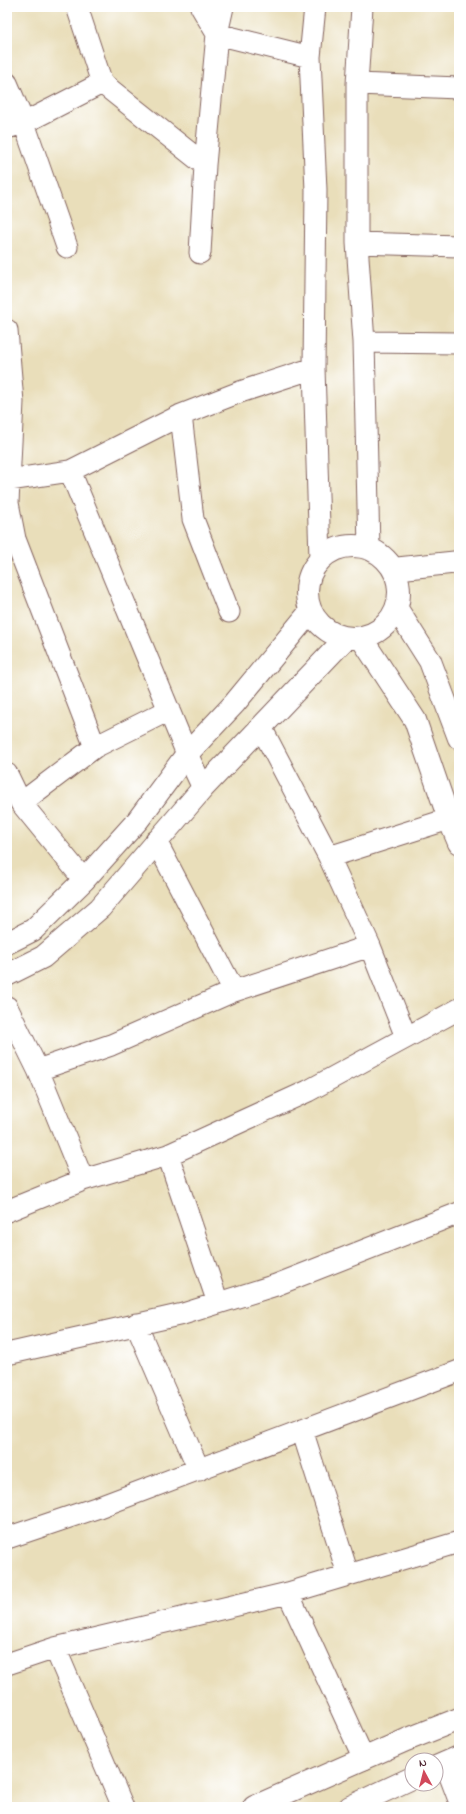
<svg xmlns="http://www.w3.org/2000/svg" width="466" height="1814" viewBox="0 0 466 1814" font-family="'Indie Flower',sans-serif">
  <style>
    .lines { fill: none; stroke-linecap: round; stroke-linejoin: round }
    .minor-casing { stroke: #82625d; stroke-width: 23 }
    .tertiary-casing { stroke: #82625d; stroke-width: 24 }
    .minor { stroke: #fff; stroke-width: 21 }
    .tertiary { stroke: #fff; stroke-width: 22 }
  </style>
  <rect width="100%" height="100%" fill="#fff"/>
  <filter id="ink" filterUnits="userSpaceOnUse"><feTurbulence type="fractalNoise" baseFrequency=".025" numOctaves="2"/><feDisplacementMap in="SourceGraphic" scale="8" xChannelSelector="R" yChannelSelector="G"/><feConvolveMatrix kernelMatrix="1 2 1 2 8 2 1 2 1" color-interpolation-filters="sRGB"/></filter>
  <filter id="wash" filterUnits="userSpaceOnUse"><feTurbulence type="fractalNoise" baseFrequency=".012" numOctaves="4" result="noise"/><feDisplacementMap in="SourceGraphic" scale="16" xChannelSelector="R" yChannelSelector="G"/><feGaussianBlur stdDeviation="0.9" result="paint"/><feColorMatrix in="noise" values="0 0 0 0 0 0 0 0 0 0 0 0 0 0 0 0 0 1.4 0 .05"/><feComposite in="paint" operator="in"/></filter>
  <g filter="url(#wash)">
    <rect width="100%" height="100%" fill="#e9deba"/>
  </g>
  <g filter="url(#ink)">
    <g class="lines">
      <defs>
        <path id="minor" d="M77,7L102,83L205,165
          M201,7L217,34L310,57
          M315,7L310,57L316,190L314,368L320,558
          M362,7L357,84V243L364,342L369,548
          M7,83L24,123L67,247
          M357,84L459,88
          M7,128L24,123L102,83
          M357,243L459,246
          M200,253L205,165L217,34L223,7
          M7,330L13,402L8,503L15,539L95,747L21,803
          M364,342L459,343
          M181,415L193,519L229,612
          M70,471L187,754L203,788
          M9,480L70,471L181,415L240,392L314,368
          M95,747L169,710
          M7,774L21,803L84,880
          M156,841L234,991
          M329,857L449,819
          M370,946L406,1037
          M7,1007L38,1070
          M168,1155L218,1303
          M83,1180L38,1070L111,1045L234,991L370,946L329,857L261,727
          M7,1211L83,1180L168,1155L308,1091L459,1009
          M136,1324L199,1470
          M7,1354L183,1314L276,1285L459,1213
          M302,1430L348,1574
          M7,1538L99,1507L459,1371
          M288,1593L364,1759
          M55,1648L123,1807
          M7,1664L55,1648L288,1593L459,1542
          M445,1763L459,1800"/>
        <path id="tertiary" d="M307 592a46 46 0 1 1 92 0a46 46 0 1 1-92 0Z
          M393,569L459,562
          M397,609L430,661L459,738
          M362,639L415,720L449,819L459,843
          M7,943L33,930L84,880L138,820L187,754L234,704L310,612
          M7,975L43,957L100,908L203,788L345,639
          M436,1767L459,1757
          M254,1807L406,1740L459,1719
          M350,1807L412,1778"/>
      </defs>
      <use href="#minor" class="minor-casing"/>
      <use href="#tertiary" class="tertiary-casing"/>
      <use href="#minor" class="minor"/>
      <use href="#tertiary" class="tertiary"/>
    </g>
  </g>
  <rect width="466" height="1814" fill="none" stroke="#fff" stroke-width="24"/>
  <g transform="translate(424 1772) rotate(353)"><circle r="19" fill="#ffffff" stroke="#b7a5aa"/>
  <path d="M0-3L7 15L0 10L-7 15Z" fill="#d1495b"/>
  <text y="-6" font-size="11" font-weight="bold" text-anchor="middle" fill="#4a1f2b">N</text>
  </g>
</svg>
